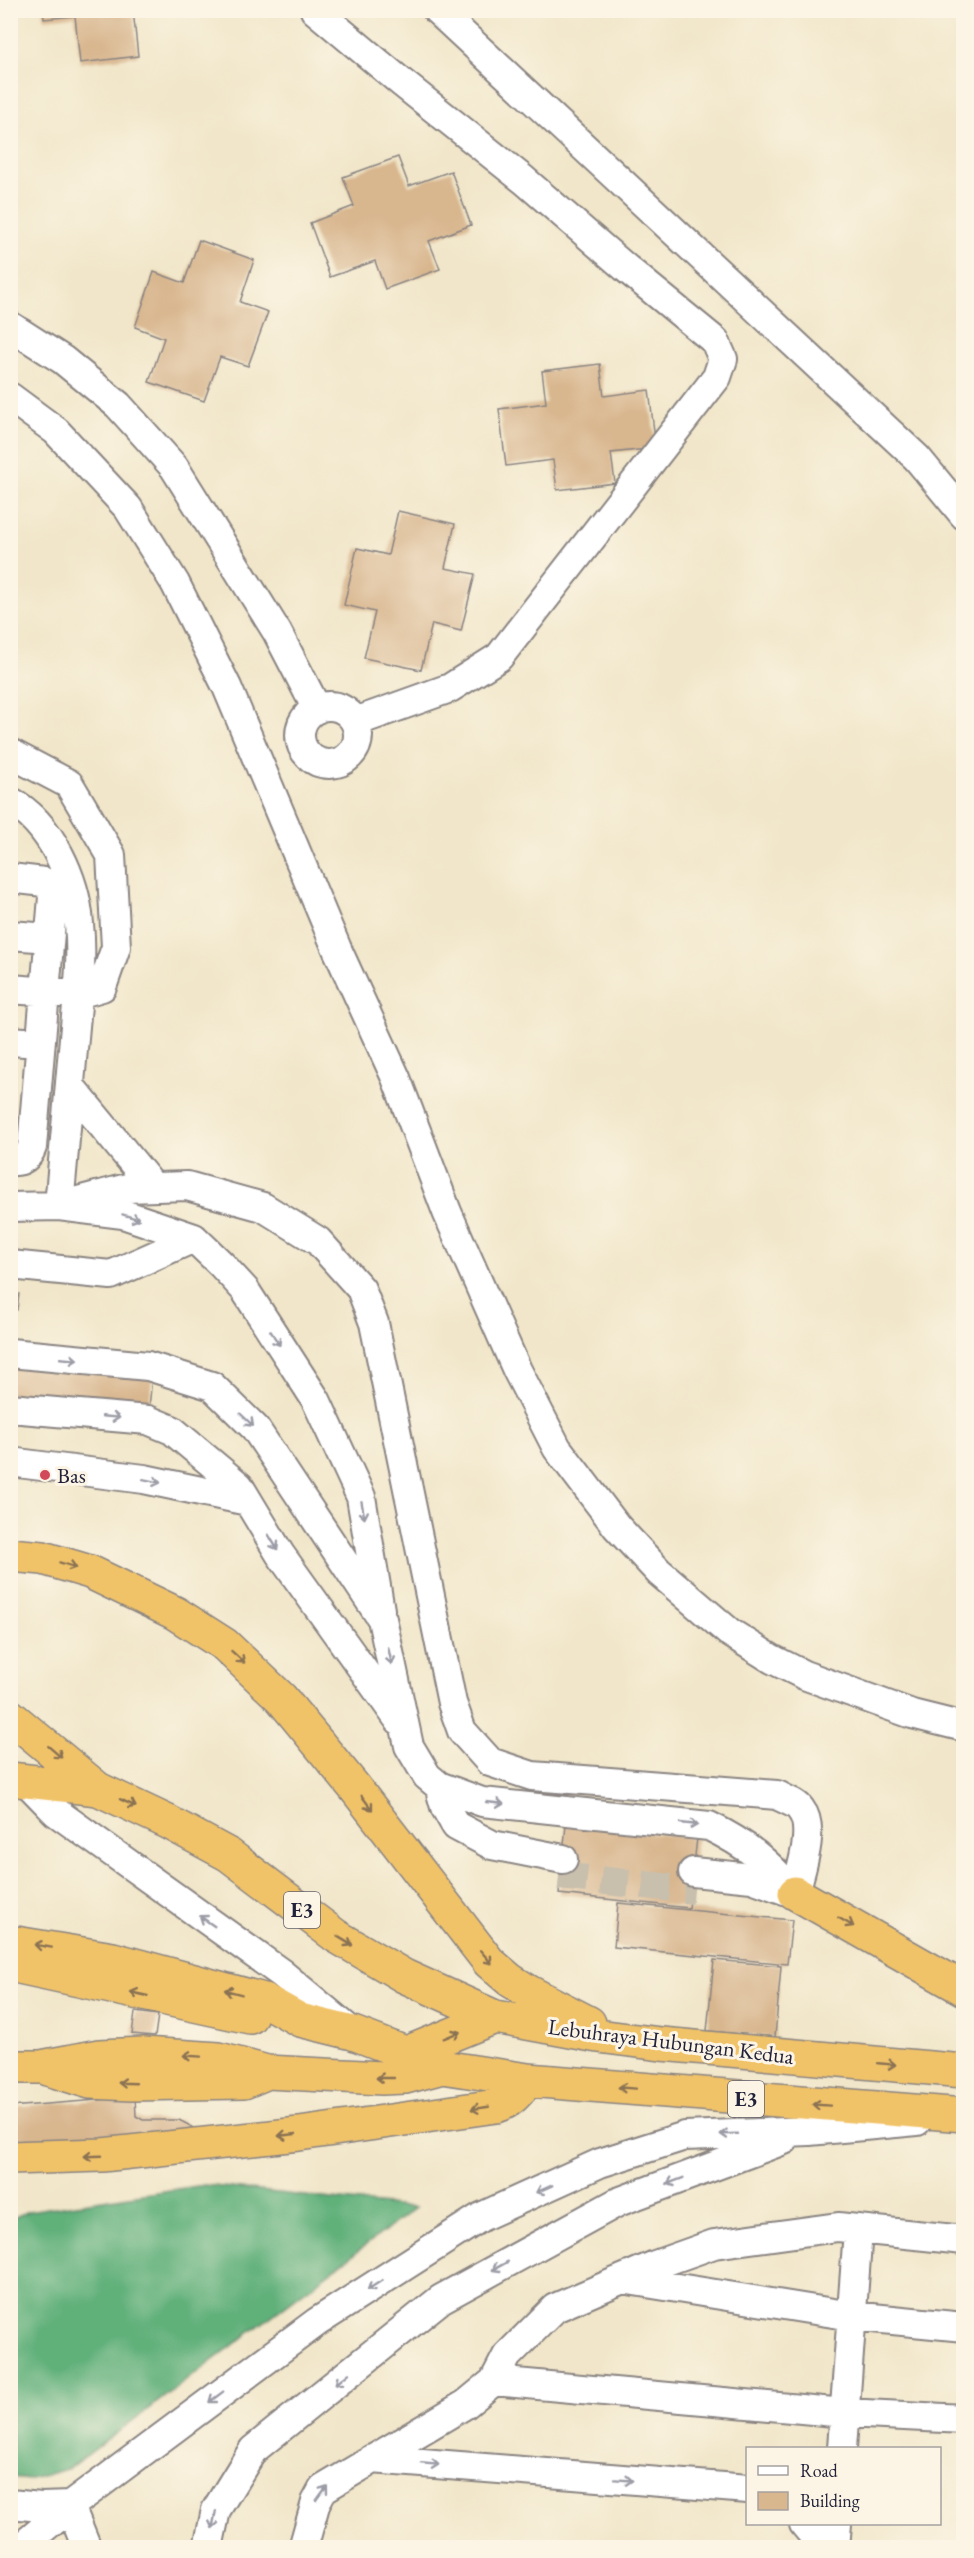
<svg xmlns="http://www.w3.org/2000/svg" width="974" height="2558" viewBox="0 0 974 2558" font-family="'EB Garamond',serif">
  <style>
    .forest { fill: #60b07a; stroke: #41695a; stroke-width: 1.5 }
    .building { fill: #d8b68e }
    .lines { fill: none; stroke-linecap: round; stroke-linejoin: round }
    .minor-tunnel { stroke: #c8bfad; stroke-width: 28; stroke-dasharray: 28 14; stroke-linecap: butt }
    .minor-casing { stroke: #8a8482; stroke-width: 32 }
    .highway-casing { stroke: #8a8482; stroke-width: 36 }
    .minor { stroke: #fff; stroke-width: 28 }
    .highway { stroke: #f1c369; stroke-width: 33 }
    .oneway { stroke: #9c9ca7 }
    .oneway2 { stroke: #8a7252 }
    .poi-dot { fill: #d1495b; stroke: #fcf5e5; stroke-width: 2 }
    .labels { text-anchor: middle; stroke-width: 6; stroke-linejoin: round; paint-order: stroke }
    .shield { fill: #fcf5e5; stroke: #63616e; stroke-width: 1.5 }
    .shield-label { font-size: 21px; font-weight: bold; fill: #22223b }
    .poi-label { font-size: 22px; fill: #22223b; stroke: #fcf5e5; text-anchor: start }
    .street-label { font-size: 22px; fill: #22223b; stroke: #fcf5e5 }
  </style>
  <rect width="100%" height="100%" fill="#fcf5e5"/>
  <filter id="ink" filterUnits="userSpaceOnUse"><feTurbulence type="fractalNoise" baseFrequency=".0167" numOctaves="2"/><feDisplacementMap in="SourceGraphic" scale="12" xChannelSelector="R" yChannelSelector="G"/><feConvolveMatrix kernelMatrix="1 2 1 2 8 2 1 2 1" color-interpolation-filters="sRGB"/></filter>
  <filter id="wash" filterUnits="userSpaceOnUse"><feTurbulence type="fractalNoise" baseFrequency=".008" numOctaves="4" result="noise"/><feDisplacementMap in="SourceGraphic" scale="24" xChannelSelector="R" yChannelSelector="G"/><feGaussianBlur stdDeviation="1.35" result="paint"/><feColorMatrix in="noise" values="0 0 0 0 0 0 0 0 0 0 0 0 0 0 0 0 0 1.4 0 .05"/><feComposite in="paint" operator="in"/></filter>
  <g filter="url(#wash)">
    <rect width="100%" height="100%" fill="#f1e6c9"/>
    <path class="forest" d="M204,2185L415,2208L70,2468L31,2479L11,2477V2219L28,2211Z"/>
    <g id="blocks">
      <path class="building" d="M43,10H133L138,56L80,63L75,16L44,19Z
        M398,157L409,186L451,171L471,225L429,241L440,269L385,289L375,261L330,277L310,223L354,206L343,177Z
        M199,240L254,260L240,302L268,312L248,366L220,357L204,401L149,382L164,338L135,327L154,272L184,283Z
        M600,364L604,396L649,390L656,448L611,453L615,483L557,490L553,460L506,466L499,409L546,403L542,371Z
        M398,511L455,524L445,568L475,574L461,631L432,624L421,670L364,658L375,612L344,605L357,548L388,555Z
        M10,1293L19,1294L17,1310H10Z
        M10,1365L152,1377L149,1409L10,1396Z
        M566,1825L697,1838L689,1908L559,1894Z
        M618,1903L792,1920L787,1964L614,1947Z
        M714,1960L781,1966L775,2037L707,2031Z
        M135,2012L158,2015L155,2036L132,2034Z
        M135,2097L136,2116L143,2120H179L214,2138L10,2145V2107Z"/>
    </g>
  </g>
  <g filter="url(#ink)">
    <use href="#blocks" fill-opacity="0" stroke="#8a8482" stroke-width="1.5"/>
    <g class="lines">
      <path class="minor-tunnel" d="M559,1876L694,1890"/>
      <defs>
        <path id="minor" d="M315,10L401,82L524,180L627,269L715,341L723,359L717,377L499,657L450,688L355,722
          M437,10L917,458L964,515
          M10,326L63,360L118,405L174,467L277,632L317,709
          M10,397L56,431L128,508L175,583L227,687L337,949L396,1078L447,1212L517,1370L557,1448L617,1527L659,1572L729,1632L772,1659L804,1675L912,1714L964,1727
          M300 735a29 29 0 1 1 58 0a29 29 0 1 1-58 0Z
          M10,753L69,784L111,855L116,947L102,987L78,994L10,989
          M10,801C51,823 76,880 79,924C83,961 77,1001 74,1038C69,1094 64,1150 59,1206L127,1188L187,1186L263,1207L318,1241L361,1289L374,1323L452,1703L462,1731L490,1762L532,1776L777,1795C784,1799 797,1803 801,1810C816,1829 800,1872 795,1893
          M10,878L44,882L52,891L53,897L32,1147C28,1158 22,1162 10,1161
          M10,935L49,938
          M10,1041L40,1043
          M70,1086L153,1187
          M10,1207L59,1206L123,1214L194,1238L221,1264L245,1290L316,1400L361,1497L380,1610
          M10,1265L111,1275L194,1238
          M10,1353L148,1366L212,1386L255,1428L382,1619L409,1746L427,1776L439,1786L445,1807L456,1826L492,1845L563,1859
          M10,1408L148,1420L172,1430L239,1486L280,1554L399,1720
          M10,1462L144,1479L248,1501
          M26,1781L56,1812L281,1973L353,2033
          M439,1786L482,1802L709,1826C748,1845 766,1861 795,1893
          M693,1872L752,1878L793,1893
          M622,2279L852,2316L964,2327
          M494,2381L845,2413L964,2419
          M842,2448L858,2230
          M372,2459L748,2489
          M10,2504L41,2507L70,2506
          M70,2506L87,2548
          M804,2524L824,2548
          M20,2548L70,2506L317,2322L481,2217L600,2163L685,2136L809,2131L917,2121
          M208,2548L216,2510L253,2450L441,2299L618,2202L784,2140
          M303,2548L316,2502L323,2489L466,2404L494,2381L507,2356L555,2308L655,2265L714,2244L838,2227L964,2240
          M835,2548L837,2524"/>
        <path id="highway" d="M10,1555L43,1558L90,1572L175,1613L225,1645L281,1698L355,1788L489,1962L510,1980L529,1992L589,2023
          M10,1716L98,1789
          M10,1779L98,1789L168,1822L229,1855L336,1936L404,1976L495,2017L598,2036L661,2044L964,2071
          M795,1893L964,1989
          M10,1942L113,1959L264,2000L300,2020L353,2033L442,2067L528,2080L964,2115
          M10,1965L250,2017
          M409,2052L495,2017
          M10,2067H41L99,2056L144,2054L219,2059L267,2072L382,2078L405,2077L442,2067
          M48,2069L90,2082L132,2084L244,2082L263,2074
          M10,2158L102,2155L299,2134L496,2106C511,2102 519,2091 528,2080"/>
      </defs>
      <use href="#minor" class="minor-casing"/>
      <use href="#highway" class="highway-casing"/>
      <use href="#minor" class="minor"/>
      <use href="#highway" class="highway"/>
    </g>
    <defs><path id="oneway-shaft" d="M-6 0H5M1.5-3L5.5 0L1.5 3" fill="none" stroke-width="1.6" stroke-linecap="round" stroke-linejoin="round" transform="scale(1.5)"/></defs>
    <g class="oneway">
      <use href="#oneway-shaft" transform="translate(131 1217) rotate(17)"/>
      <use href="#oneway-shaft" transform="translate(275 1338) rotate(57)"/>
      <use href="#oneway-shaft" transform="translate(69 1359) rotate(5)"/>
      <use href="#oneway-shaft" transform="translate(111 1417) rotate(5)"/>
      <use href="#oneway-shaft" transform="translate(247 1420) rotate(44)"/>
      <use href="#oneway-shaft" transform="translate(152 1481) rotate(12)"/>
      <use href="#oneway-shaft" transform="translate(363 1510) rotate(80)"/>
      <use href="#oneway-shaft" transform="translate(273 1542) rotate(59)"/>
      <use href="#oneway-shaft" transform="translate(390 1656) rotate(78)"/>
      <use href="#oneway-shaft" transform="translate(495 1803) rotate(6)"/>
      <use href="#oneway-shaft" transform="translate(689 1824) rotate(6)"/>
      <use href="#oneway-shaft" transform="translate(207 1921) rotate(-145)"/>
      <use href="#oneway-shaft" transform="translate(729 2134) rotate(178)"/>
      <use href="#oneway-shaft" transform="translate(675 2181) rotate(159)"/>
      <use href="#oneway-shaft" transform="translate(544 2189) rotate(156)"/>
      <use href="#oneway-shaft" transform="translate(500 2266) rotate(151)"/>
      <use href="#oneway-shaft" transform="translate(375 2285) rotate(147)"/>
      <use href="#oneway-shaft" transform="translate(342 2379) rotate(141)"/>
      <use href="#oneway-shaft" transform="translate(216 2397) rotate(143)"/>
      <use href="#oneway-shaft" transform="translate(430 2464) rotate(5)"/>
      <use href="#oneway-shaft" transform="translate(624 2480) rotate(4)"/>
      <use href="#oneway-shaft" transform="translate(322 2493) rotate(-54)"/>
      <use href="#oneway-shaft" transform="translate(214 2520) rotate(102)"/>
    </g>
    <g class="oneway2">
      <use href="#oneway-shaft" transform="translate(68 1565) rotate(17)"/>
      <use href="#oneway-shaft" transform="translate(238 1657) rotate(42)"/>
      <use href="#oneway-shaft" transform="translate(55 1752) rotate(41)"/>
      <use href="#oneway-shaft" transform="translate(128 1803) rotate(25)"/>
      <use href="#oneway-shaft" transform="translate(367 1803) rotate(53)"/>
      <use href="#oneway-shaft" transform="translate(846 1922) rotate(30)"/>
      <use href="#oneway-shaft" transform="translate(345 1941) rotate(31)"/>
      <use href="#oneway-shaft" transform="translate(43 1946) rotate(-170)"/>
      <use href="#oneway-shaft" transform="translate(486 1957) rotate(49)"/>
      <use href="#oneway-shaft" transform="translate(233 1992) rotate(-165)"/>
      <use href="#oneway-shaft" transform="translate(139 1994) rotate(-167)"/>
      <use href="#oneway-shaft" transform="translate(452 2035) rotate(-22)"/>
      <use href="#oneway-shaft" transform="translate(192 2056) rotate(-176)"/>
      <use href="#oneway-shaft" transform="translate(887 2064) rotate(5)"/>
      <use href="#oneway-shaft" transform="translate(385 2078) rotate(-180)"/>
      <use href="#oneway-shaft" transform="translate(127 2083) rotate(-178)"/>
      <use href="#oneway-shaft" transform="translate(627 2088) rotate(-176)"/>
      <use href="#oneway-shaft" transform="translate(821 2105) rotate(-176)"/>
      <use href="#oneway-shaft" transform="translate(480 2108) rotate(172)"/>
      <use href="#oneway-shaft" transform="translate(287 2135) rotate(174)"/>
      <use href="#oneway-shaft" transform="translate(93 2156) rotate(178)"/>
    </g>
  </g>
  <circle class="poi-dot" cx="45" cy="1475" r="6"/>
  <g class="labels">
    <g class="shield">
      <rect x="284" y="1892" width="36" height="36" rx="4.5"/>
      <rect x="728" y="2081" width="36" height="36" rx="4.5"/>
    </g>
    <g class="shield-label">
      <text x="302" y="1917">E3</text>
      <text x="746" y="2106">E3</text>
    </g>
    <g class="poi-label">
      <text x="57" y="1483">Bas</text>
    </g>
    <g class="street-label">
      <text transform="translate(671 2041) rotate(7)" y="8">Lebuhraya Hubungan Kedua</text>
    </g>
  </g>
  <rect width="974" height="2558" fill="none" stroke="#fcf5e5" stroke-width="36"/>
  <rect x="746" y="2447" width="195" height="78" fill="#fcf5e5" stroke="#a5a1a1" stroke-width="1.5"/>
  <rect x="758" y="2466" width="30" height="9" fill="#ffffff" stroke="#a5a1a1" stroke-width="1.5"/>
  <text x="800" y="2477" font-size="18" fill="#22223b">Road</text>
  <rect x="758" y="2492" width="30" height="18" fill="#d8b68e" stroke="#a5a1a1" stroke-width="1.5"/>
  <text x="800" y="2507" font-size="18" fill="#22223b">Building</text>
</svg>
